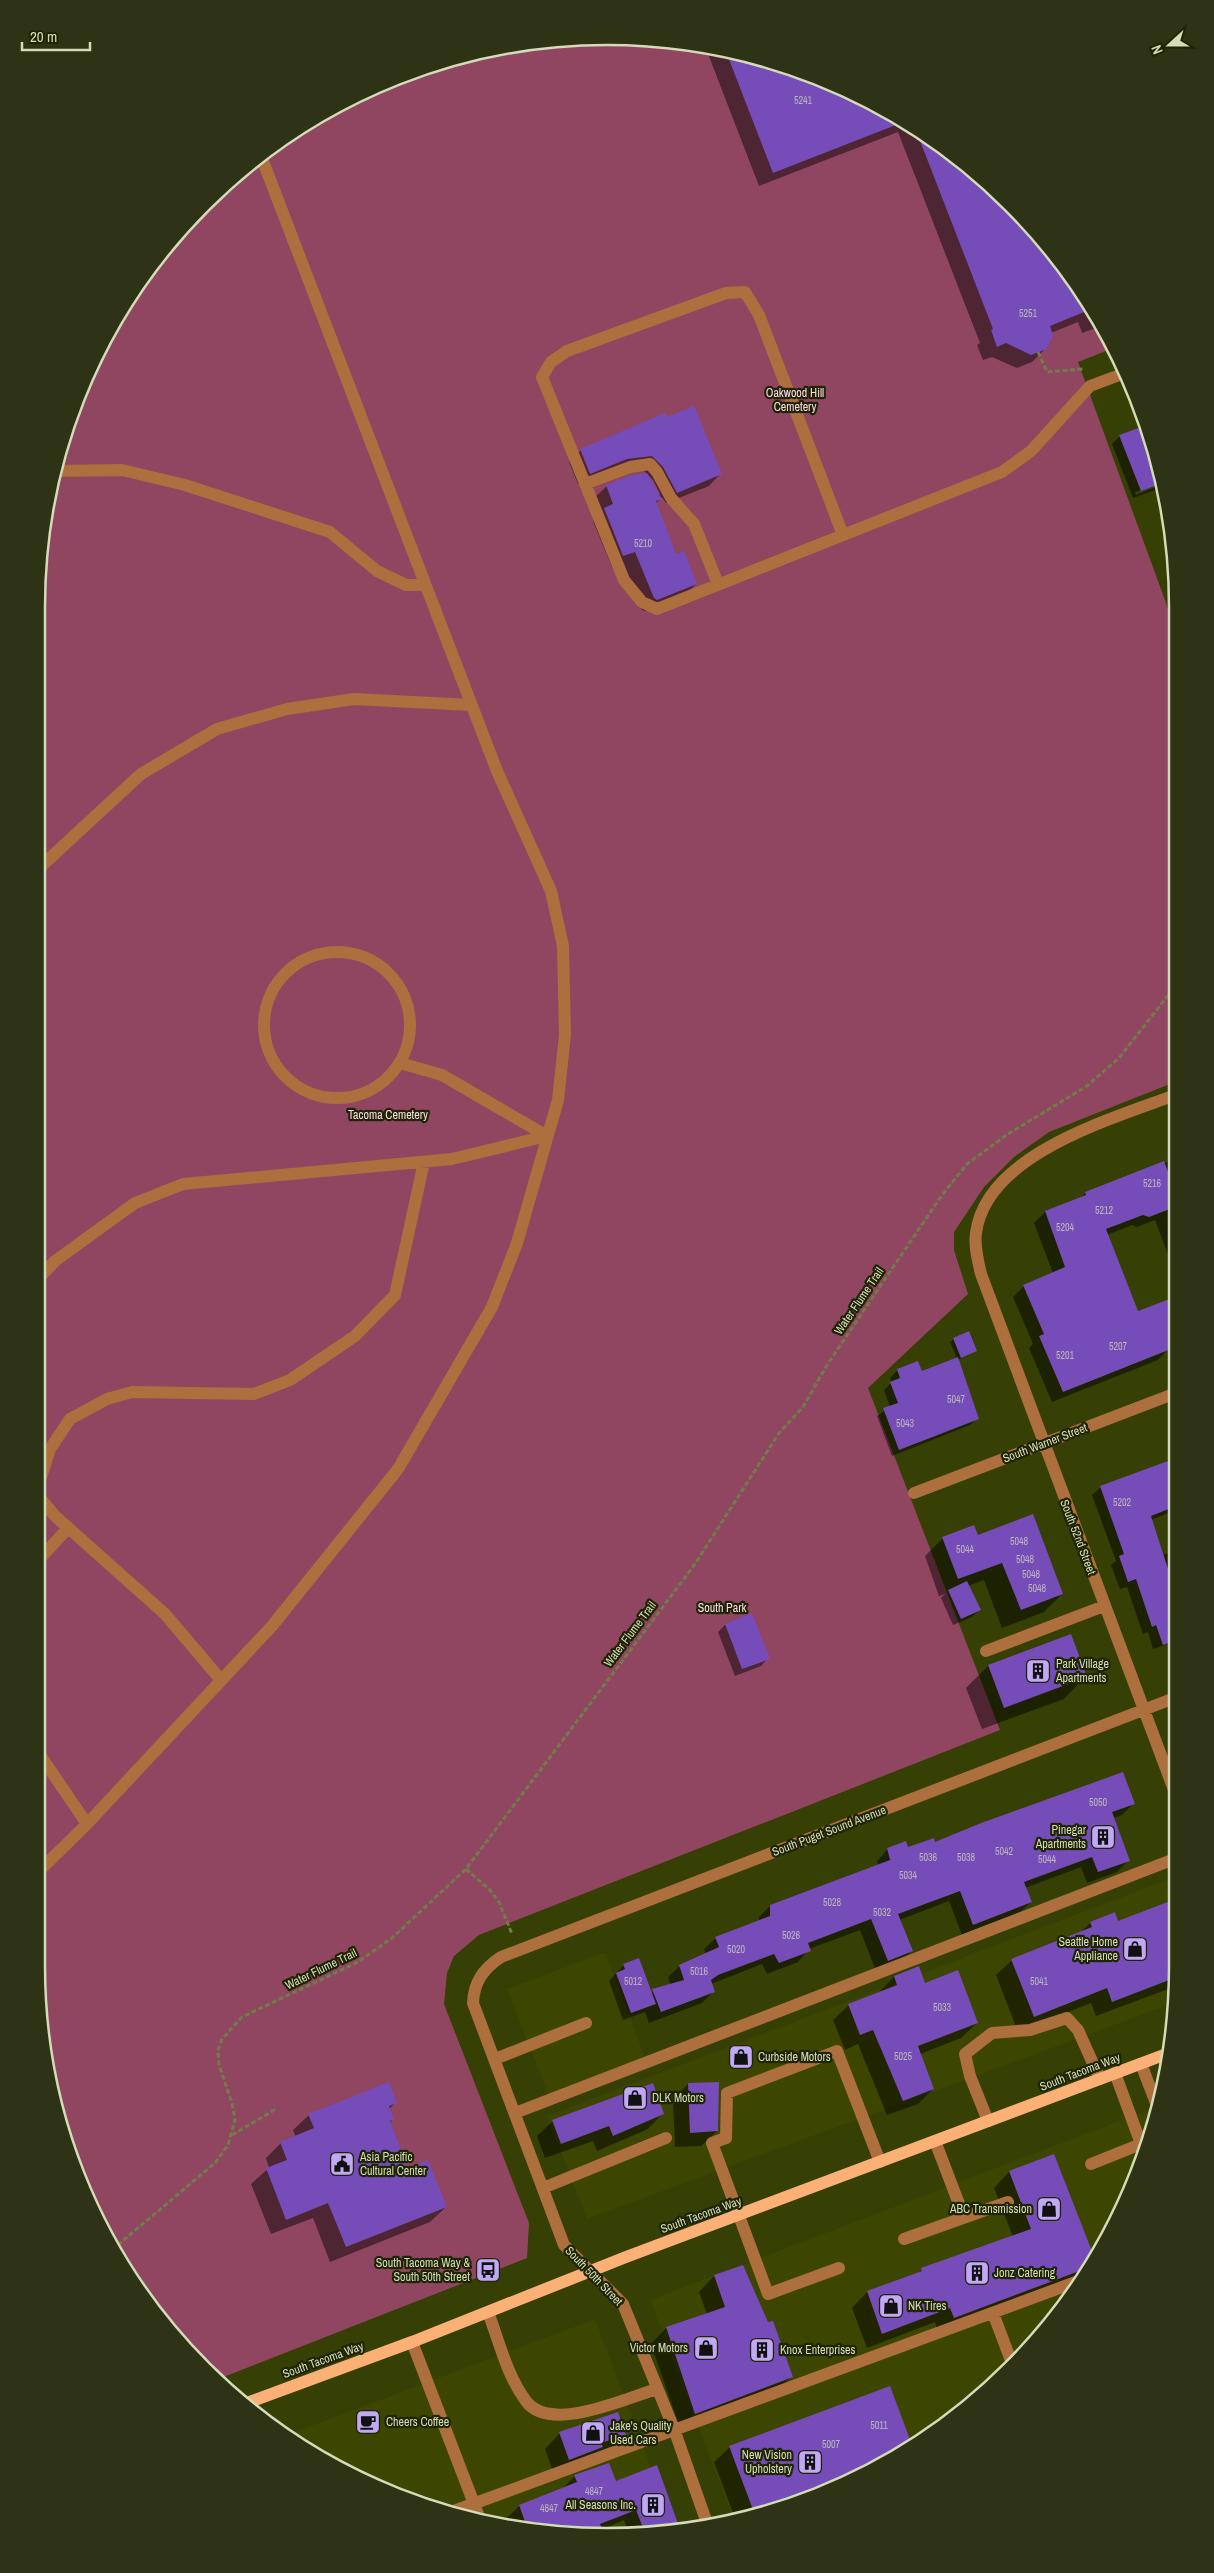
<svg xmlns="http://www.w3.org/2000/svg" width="1214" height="2573" viewBox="0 0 1214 2573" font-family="'Archivo Narrow',sans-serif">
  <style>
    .built { fill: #3c4601 }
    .green { fill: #904661 }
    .shadow { fill: #0007 }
    .building { fill: #764cb9 }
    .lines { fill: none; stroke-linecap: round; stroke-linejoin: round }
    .path { stroke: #737b49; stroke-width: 3; stroke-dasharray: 5 2.5; stroke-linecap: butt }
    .minor { stroke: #ac6f3d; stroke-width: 12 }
    .major { stroke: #fbb076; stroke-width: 12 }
    .labels { text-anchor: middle; stroke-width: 4.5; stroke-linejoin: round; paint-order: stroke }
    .number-label { font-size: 10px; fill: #bcb7b8 }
    .park-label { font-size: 12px; fill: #fbd9e3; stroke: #1f2406 }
    .street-label { font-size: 12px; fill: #d3dbb7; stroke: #1f2406 }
    .poi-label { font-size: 12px; fill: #d3dbb7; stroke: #1f2406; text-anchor: start }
    .rim { fill: none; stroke: #d3dbb7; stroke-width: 2.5 }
  </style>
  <rect width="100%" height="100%" fill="#363f04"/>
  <path class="built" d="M1169,1879L1178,1901V1966L1174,2003L587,2219L547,2116Z
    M605,1952L645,2057L548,2094L507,1989Z
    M1158,2106L1134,2185L1081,2283L1011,2369L954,2419L860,2478L790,2507L734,2520L650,2300Z
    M595,2319L675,2532L570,2536L495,2526L389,2493L321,2460L287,2435Z"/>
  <path class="green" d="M607,36L719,47L826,80L955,154L1060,260L1111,349L1078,362L1173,622L1174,1013L1170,1019L1175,1033V1082L1049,1132L1014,1157L984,1187L954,1232V1250L968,1294L868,1388L1000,1730L479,1935L454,1956L447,1973L444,2004L529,2223L527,2258L216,2380L154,2314L113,2251L67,2150L47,2077L36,1966V607L47,495L80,388L133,290L204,203L290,132L389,80L496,47Z"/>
  <path class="shadow" d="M705,46L719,47L826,80L955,154L1060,260L1099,327L1082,333L1078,322L1051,333L1046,348L1032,362L1017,368L992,357L983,360L977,345L980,343L898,132L759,186Z
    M664,414L720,474L709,486L666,503L662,497L655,504L676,556L696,584L684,596L645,611L642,610L623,562L612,567L593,521L601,513L595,497L607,486L660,494L653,480L641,468L615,470L578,484L569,462L581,450Z
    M1144,426L1160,483L1135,492L1136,495L1160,485L1161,488L1133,498L1112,444L1120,436Z
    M1175,1159V1254L1169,1257L1155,1220L1137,1227L1132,1225L1107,1235L1137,1312L1175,1299L1176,1346L1169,1348L1158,1360L1052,1402L1029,1348L1033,1344L1013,1297L1024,1286L1053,1273L1034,1223L1045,1212L1079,1199L1086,1193Z
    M954,1339L976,1351L958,1360L977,1418L970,1425L892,1456L877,1416L890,1407L884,1390L892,1382L890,1378L897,1371L917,1363L921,1372L957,1359L950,1342Z
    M1176,1453V1510L1151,1520L1163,1555L1173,1552L1176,1562L1177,1641L1153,1649L1148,1632L1143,1634L1127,1587L1120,1589L1111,1565L1116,1561L1092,1495L1101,1487L1164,1463Z
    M977,1537L1062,1594L1044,1612L1002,1628L984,1580L968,1586L979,1610L972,1617L953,1625L941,1598L945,1594L939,1596L925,1556L943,1538Z
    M725,1625L768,1658L761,1666L735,1676L718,1632Z
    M988,1666L1086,1676L1064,1699L982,1729L966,1688Z
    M1133,1804L1122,1815L1113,1818L1129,1860L1117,1872L1087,1883L1081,1867L1025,1888L1031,1902L1019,1913L962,1935L949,1901L899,1920L911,1951L900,1962L876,1971L860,1930L809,1949L798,1962L767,1974L762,1964L711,1984L713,1992L702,2003L649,2023L645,2012L623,2020L609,1981L624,1965L651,1993L671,1985L668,1977L680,1966L706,1954L704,1949L716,1938L759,1922V1917L770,1906L878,1865L877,1861L888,1849H908L935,1844Z
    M1178,1899L1176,1986L1096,2016L1091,2003L1018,2032L996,1975L1012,1960L1080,1933L1090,1923L1114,1914L1117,1922Z
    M894,1977L924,1984L977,2023L961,2038L920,2054L933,2089L918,2104L887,2115L858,2044L845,2050L833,2020L849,2005L879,1992Z
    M688,2084L717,2131L701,2146L675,2147L673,2100Z
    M396,2102L389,2109L393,2120L389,2123L408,2169L446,2207L430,2222L330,2262L313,2218L271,2234L251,2184L269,2168L266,2158L281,2143L296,2137L293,2130L309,2115Z
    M663,2113L648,2129L597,2151L593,2141L545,2158L537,2136L553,2121Z
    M1053,2155L1094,2260L1087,2273L1080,2280L938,2333L935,2322L867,2348L852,2308L867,2292L918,2273L922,2270L1013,2237L994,2188L1009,2172Z
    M742,2266L792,2376L776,2392L680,2428L651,2344L666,2328L707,2314L699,2292L714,2276Z
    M890,2388L911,2446L860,2478L790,2507L724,2522L733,2513L714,2462L730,2447Z
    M560,2433L625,2434L609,2450L554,2474L545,2449Z
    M575,2476L680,2532L629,2534L624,2520L601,2530L602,2534L570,2536L512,2528L508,2517L519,2506L563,2488Z"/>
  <path class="building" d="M725,49L826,80L901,123L773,173Z
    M917,133L955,154L1060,260L1089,310L1050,326L1053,335L1047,349L1031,355L1006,343L997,347L991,330L993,329Z
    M694,406L722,474L677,493L663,467L652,456L627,459L590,474L580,449L665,413L667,417Z
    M1144,426L1160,484L1141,491L1119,435Z
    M647,473L662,499L656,501L676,554L684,551L697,584L657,600L654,598L635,552L623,556L604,508L613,504L606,485L632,475Z
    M1164,1161L1175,1191V1207L1149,1217L1143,1215L1106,1229L1138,1311L1175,1297L1176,1340L1168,1342L1171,1349L1063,1392L1039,1336L1044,1334L1023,1285L1065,1267L1045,1211L1086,1195L1085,1192Z
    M969,1331L977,1351L961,1358L953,1338Z
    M958,1357L979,1419L899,1450L883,1408L898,1403L890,1382L900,1378L897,1369L918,1361L922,1371Z
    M1176,1458V1506L1151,1516L1176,1594L1177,1640L1163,1645L1156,1625L1152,1627L1136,1579L1128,1582L1119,1556L1124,1554L1100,1486Z
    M1033,1514L1063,1594L1021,1610L1002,1563L958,1579L942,1537L974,1525L978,1535Z
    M967,1581L981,1610L961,1619L948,1590Z
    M752,1613L770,1659L742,1669L725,1624Z
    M1071,1634L1087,1677L1004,1708L988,1665Z
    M1123,1772L1135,1804L1112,1812L1130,1861L1098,1872L1092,1857L1024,1882L1032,1902L973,1925L960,1891L898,1914L913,1951L888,1961L871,1919L808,1943L811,1951L779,1963L774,1954L718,1975L711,1980L715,1992L661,2012L652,1989L684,1980L679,1965L719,1947L715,1937L770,1916V1905L890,1860L887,1848L906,1841L908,1847L934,1838L935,1842L981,1823Z
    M1178,1898L1177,1977L1112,2002L1107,1988L1034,2017L1011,1959L1092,1927L1090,1922L1115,1912L1118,1921Z
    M639,1958L656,2004L631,2013L616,1973L625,1969L623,1964Z
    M919,1966L925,1983L958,1970L978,2023L918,2046L934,2089L903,2101L873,2030L860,2035L848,2004L897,1985L894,1976Z
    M389,2082L397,2103L389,2106L394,2120L390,2121L408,2168L428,2160L447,2207L346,2247L328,2203L286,2220L266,2168L287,2160L280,2142L314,2128L308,2114Z
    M719,2082L718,2131L690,2133L688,2083Z
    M653,2083L664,2114L613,2136L609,2126L561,2144L552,2120Z
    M1054,2154L1095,2259L1090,2267L954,2318L950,2308L882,2334L867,2291L922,2271L921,2268L1031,2229L1009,2171Z
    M743,2265L768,2322L773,2321L793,2377L695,2414L666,2327L725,2307L714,2275Z
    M890,2386L912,2445L860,2478L790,2507L755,2515L729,2446Z
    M618,2412L626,2435L601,2443L603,2447L569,2460L559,2432Z
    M609,2463L616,2481L657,2465L681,2532L645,2533L636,2510L600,2524L604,2534L570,2536L528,2530L519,2505L577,2482L574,2475Z"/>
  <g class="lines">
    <path class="path" d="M1038,352L1047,372L1083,369
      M466,1869L489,1889L499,1902L512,1934
      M232,2135L276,2109
      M112,2250L215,2163L228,2145L235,2120L232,2103L219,2065L218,2050L222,2039L242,2017L358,1962L392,1938L466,1869L695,1564L779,1433L803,1407L827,1365L942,1195L967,1164L1008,1134L1087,1086L1119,1058L1174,988"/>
    <path class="minor" d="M55,471L122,470L185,485L330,532L377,571L406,585H425
      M585,484L630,467L650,464L657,472L671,498L694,524L718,584
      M843,535L759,315L745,292L726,293L567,351L551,362L542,377L624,580L642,602L657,609L1002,472L1031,451L1090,386L1125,373
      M36,871L141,774L217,729L287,709L354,699L471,705
      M264 1025a73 73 0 1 1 146 0a73 73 0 1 1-146 0Z
      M400,1063L442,1075L547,1136
      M1175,1095C1112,1119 986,1154 976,1233C974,1246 978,1261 981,1274L1177,1798
      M36,1281L55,1261L135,1203L183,1184L452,1159L547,1136
      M36,1493L50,1449L70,1419L107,1399L132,1392L254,1394L290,1380L355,1336L395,1295L424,1162
      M36,1493L55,1516L165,1614L221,1680
      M914,1493L1176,1393
      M36,1563L68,1528
      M986,1651L1104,1606
      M36,1749L87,1824
      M36,1874L87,1824L272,1626L398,1469L492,1307L517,1243L558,1100L565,1035L563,946L551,891L497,771L261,156
      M495,2059L586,2023
      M1141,2064L1158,2108
      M515,2113L1177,1858
      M988,2121L970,2076L965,2054L992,2033L1030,2030L1067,2018L1078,2030L1100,2079
      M935,2141L964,2217
      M1091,2164L1141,2144L1115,2073
      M543,2188L666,2138
      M904,2239L1008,2202
      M839,2268L768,2294L712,2143L726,2138L727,2093L837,2051L880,2162
      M488,2312C499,2341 507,2376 526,2401C550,2434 626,2398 657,2389
      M993,2313L1013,2366
      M412,2342L481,2522
      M451,2512L1084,2279
      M708,2526L674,2429L623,2304L564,2245L473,2003C474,1982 483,1969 501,1957L1177,1697"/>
    <path class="major" d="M244,2404L412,2342L626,2257L1169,2053"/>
  </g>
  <defs>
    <symbol id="building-square" viewBox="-11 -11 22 22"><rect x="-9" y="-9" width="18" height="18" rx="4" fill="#c0a8f4" stroke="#1f2406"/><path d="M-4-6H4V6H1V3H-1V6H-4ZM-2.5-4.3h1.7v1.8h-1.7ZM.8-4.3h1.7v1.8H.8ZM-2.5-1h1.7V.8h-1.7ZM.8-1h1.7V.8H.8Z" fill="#111"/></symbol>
    <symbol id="shop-square" viewBox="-11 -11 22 22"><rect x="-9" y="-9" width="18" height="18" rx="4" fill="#c0a8f4" stroke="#1f2406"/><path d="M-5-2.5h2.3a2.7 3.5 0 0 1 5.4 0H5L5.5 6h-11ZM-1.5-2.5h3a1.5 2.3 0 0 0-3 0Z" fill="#111"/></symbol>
    <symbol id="civic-square" viewBox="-11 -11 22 22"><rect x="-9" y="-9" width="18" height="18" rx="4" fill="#c0a8f4" stroke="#1f2406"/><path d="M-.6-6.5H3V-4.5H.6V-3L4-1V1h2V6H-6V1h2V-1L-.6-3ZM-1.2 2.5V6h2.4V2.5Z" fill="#111"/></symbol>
    <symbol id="bus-square" viewBox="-11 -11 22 22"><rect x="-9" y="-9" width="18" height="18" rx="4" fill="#c0a8f4" stroke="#1f2406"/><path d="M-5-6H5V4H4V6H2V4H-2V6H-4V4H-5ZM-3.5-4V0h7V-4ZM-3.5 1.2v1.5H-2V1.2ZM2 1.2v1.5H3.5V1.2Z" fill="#111"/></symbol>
    <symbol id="cafe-square" viewBox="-11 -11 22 22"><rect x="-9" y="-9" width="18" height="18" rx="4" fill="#c0a8f4" stroke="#1f2406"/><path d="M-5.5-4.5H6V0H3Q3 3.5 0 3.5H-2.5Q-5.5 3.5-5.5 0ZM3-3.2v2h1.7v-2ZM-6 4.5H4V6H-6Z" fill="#111"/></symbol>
  </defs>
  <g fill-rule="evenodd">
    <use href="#building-square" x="1024" y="1657" width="28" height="28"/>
    <use href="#building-square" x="1089" y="1823" width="28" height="28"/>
    <use href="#shop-square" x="1121" y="1935" width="28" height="28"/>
    <use href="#shop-square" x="727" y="2043" width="28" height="28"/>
    <use href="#shop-square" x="621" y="2084" width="28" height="28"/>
    <use href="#civic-square" x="328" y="2150" width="28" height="28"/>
    <use href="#shop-square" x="1035" y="2195" width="28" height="28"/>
    <use href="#bus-square" x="474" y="2256" width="28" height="28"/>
    <use href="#building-square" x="963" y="2259" width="28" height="28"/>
    <use href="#shop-square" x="877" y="2292" width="28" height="28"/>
    <use href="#shop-square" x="692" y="2334" width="28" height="28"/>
    <use href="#building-square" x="748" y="2336" width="28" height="28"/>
    <use href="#cafe-square" x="354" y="2408" width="28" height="28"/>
    <use href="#shop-square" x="579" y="2419" width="28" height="28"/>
    <use href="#building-square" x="796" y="2448" width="28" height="28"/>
    <use href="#building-square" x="639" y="2491" width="28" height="28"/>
  </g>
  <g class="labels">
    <g class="number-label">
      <text x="803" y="104">5241</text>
      <text x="1028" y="317">5251</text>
      <text x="643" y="547">5210</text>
      <text x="1152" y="1187">5216</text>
      <text x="1104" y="1214">5212</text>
      <text x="1065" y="1231">5204</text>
      <text x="1118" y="1350">5207</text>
      <text x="1065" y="1359">5201</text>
      <text x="956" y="1403">5047</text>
      <text x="905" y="1427">5043</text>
      <text x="1122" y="1506">5202</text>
      <text x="1019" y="1545">5048</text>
      <text x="965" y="1553">5044</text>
      <text x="1025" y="1563">5048</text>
      <text x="1031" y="1578">5048</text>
      <text x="1037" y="1592">5048</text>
      <text x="1098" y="1806">5050</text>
      <text x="1004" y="1855">5042</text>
      <text x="928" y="1861">5036</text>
      <text x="966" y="1861">5038</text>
      <text x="1047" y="1863">5044</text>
      <text x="908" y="1879">5034</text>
      <text x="832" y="1906">5028</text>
      <text x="882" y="1916">5032</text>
      <text x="791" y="1939">5026</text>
      <text x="736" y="1953">5020</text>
      <text x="699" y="1975">5016</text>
      <text x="633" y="1985">5012</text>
      <text x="1039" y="1985">5041</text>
      <text x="942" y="2011">5033</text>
      <text x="903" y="2060">5025</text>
      <text x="879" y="2429">5011</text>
      <text x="831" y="2448">5007</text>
      <text x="594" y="2495">4847</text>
      <text x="549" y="2512">4847</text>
    </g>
    <g class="park-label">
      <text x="795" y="397">Oakwood Hill<tspan x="795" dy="14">Cemetery</tspan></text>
      <text x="388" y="1119">Tacoma Cemetery</text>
      <text x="722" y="1612">South Park</text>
    </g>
    <g class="street-label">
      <text transform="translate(859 1301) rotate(-56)" y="4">Water Flume Trail</text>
      <text transform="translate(1045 1443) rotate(-21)" y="4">South Warner Street</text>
      <text transform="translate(1078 1537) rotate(69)" y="4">South 52nd Street</text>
      <text transform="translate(630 1634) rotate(-53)" y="4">Water Flume Trail</text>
      <text transform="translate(829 1831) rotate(-21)" y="4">South Puget Sound Avenue</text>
      <text transform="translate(321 1969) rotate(-26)" y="4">Water Flume Trail</text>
      <text transform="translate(1080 2072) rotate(-21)" y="4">South Tacoma Way</text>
      <text transform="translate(701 2215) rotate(-20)" y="4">South Tacoma Way</text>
      <text transform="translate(594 2276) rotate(46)" y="4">South 50th Street</text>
      <text transform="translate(323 2360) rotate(-20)" y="4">South Tacoma Way</text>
    </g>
    <g class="poi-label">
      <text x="1056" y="1668">Park Village<tspan x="1056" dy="14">Apartments</tspan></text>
      <text x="1086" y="1834" text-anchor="end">Pinegar<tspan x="1086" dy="14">Apartments</tspan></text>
      <text x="1118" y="1946" text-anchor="end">Seattle Home<tspan x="1118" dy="14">Appliance</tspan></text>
      <text x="758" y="2061">Curbside Motors</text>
      <text x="652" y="2102">DLK Motors</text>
      <text x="360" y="2161">Asia Pacific<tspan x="360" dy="14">Cultural Center</tspan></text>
      <text x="1032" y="2213" text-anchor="end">ABC Transmission</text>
      <text x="470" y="2267" text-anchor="end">South Tacoma Way &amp;<tspan x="470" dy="14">South 50th Street</tspan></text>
      <text x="994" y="2277">Jonz Catering</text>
      <text x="908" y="2310">NK Tires</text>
      <text x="688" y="2352" text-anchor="end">Victor Motors</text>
      <text x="780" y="2354">Knox Enterprises</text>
      <text x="386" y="2426">Cheers Coffee</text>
      <text x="610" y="2430">Jake's Quality<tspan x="610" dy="14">Used Cars</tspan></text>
      <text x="792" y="2459" text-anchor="end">New Vision<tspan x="792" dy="14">Upholstery</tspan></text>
      <text x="636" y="2509" text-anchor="end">All Seasons Inc.</text>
    </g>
  </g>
  <path d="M0 0H1214V2573H0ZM607 45H607A562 562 0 0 1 1169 607V1966A562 562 0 0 1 607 2528H607A562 562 0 0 1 45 1966V607A562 562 0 0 1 607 45Z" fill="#2d3314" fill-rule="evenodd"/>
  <path class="rim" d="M607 45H607A562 562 0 0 1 1169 607V1966A562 562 0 0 1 607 2528H607A562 562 0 0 1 45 1966V607A562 562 0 0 1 607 45Z"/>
  <g transform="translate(1169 45) rotate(249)" stroke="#1f2406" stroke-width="4" paint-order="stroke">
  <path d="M0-4L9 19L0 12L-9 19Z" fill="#d3dbb7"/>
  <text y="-8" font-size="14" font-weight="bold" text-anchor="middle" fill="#d3dbb7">N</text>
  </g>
  <path d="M22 42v8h68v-8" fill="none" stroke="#d3dbb7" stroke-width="2.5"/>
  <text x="30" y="42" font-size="15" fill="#d3dbb7" stroke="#1f2406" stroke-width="4" paint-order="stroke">20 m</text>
</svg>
